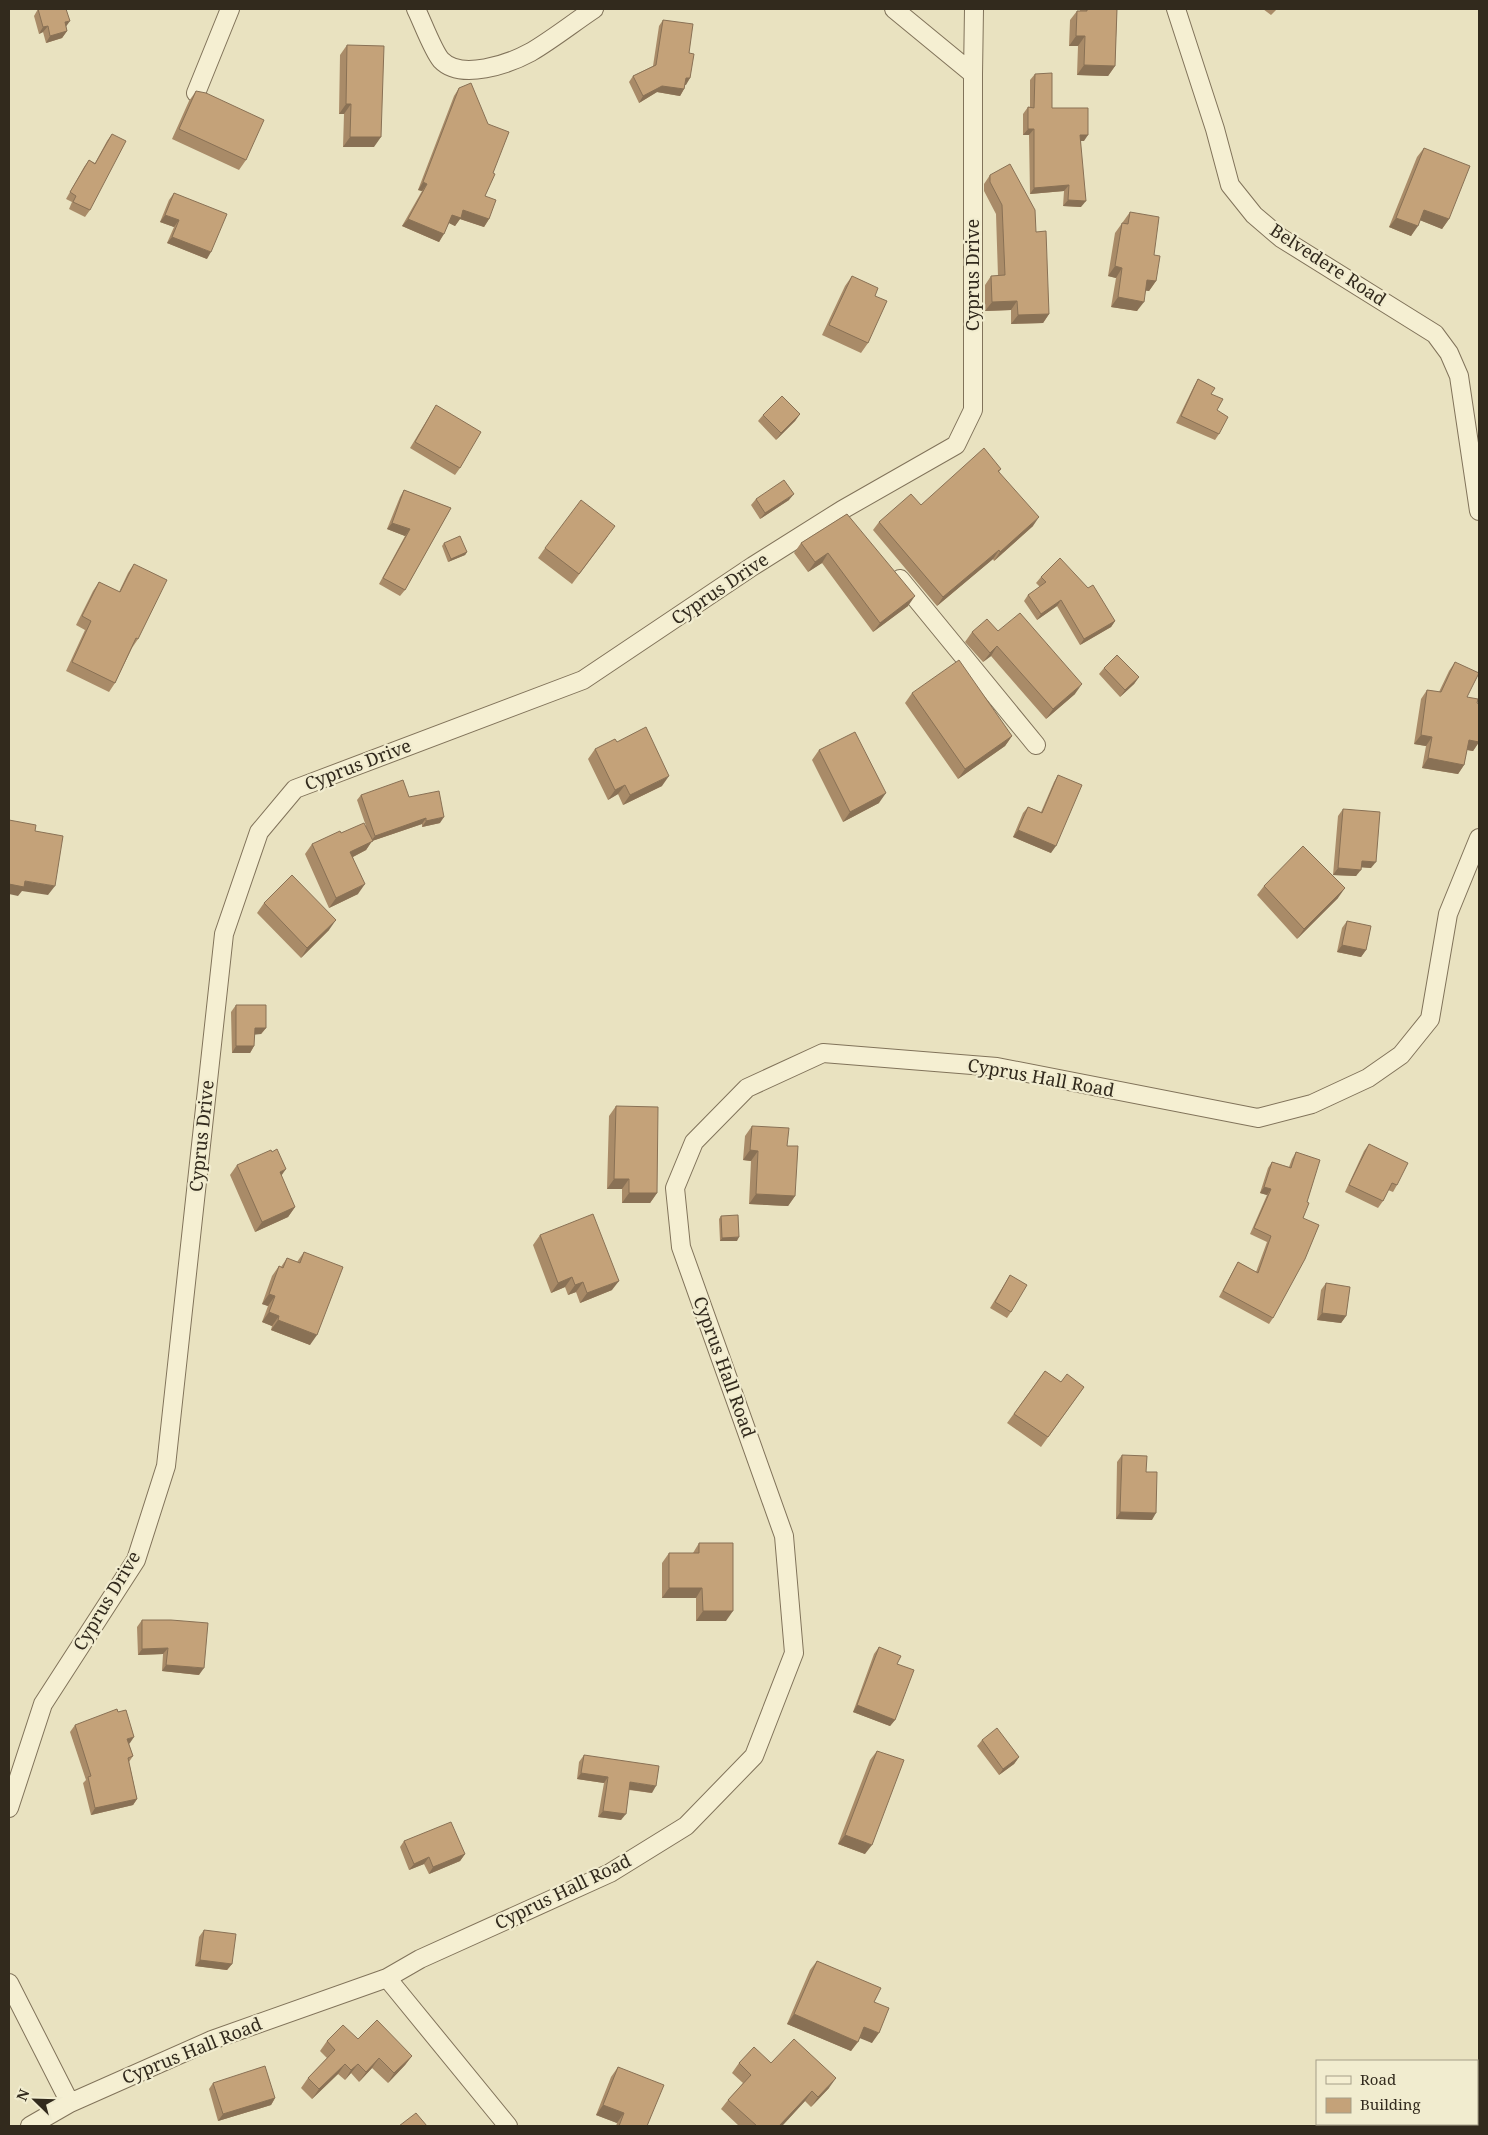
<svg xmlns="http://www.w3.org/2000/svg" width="1488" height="2135" viewBox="0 0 1488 2135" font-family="'Noto Serif',serif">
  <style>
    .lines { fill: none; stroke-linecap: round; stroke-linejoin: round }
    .minor-casing { stroke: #81735a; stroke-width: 20 }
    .minor { stroke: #f5efd2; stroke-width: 18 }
    .wall { fill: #a98b68 }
    .shaded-wall { fill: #897155 }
    .building { fill: #c4a279; stroke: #897155 }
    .labels { text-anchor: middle; stroke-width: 4.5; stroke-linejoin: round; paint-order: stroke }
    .street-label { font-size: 18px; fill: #322a1d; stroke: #f1eccf }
  </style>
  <rect width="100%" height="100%" fill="#e9e2c0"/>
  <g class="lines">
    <defs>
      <path id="minor" d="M416,9C422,21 433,51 441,60C461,81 509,64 531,52C553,39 573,23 594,9
        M894,9L973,74L974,9
        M1176,9L1215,129L1230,185L1254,215L1281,238L1435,334L1449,353L1459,376L1479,511
        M196,93L230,9
        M900,579L1036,745
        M9,1808L43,1704L136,1560L166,1466L224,934L259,832L295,789L583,680L753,566L842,510L956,445L973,410V74
        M387,1978L508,2126
        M9,1983L70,2103
        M30,2126L70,2103L212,2040L387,1978L420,1959L610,1873L686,1826L754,1756L794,1653L784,1536L681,1247L675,1188L694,1142L747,1088L823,1053L997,1067L1258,1118L1312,1104L1368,1078L1401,1055L1430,1019L1448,914L1479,838"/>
    </defs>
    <use href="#minor" class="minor-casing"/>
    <use href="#minor" class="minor"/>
  </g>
  <path class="wall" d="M38,9L66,27L67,31L62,38L46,43L43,32L39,34L34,16Z
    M1080,9H1117L1115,66L1108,76L1077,75L1078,46H1069L1070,20L1077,11H1080Z
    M1263,9H1277L1271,15Z
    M663,20L689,53L690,78L685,85L684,89L680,96L657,92L639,103L629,82L633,76L653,66L659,26Z
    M347,45L374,147H343L344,114H339L340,55Z
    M1035,74L1052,108L1084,141H1081V207L1063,206L1064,191L1030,194L1029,135H1023V114L1028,107H1030V80Z
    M459,88L493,173L485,196L489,219L484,227L460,219L455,226L449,223L439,242L402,226L422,191L418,190L454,96Z
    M196,91L246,160L239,170L172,139L189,101Z
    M112,134L90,210L85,217L69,209L72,202L66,199L84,167L89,160L95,163L107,141Z
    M1424,148L1449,219L1442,229L1420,220L1411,236L1389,227L1417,157Z
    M990,175L1036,232L1049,314L1043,323L1011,324V310L985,311V285L991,276H998L996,214L984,191V184Z
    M174,193L207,259L167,243L174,227L160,222L169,200Z
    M1130,212L1154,255L1156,281L1149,291L1145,290L1137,311L1111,307L1116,278L1108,276L1115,233Z
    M852,276L875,296L868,343L861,353L822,335L845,286Z
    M1198,379L1211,394L1219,434L1215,440L1176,423L1194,386Z
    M436,405L460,468L455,475L410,448Z
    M800,414L795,421L776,440L758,421L763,415Z
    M1001,469L999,472L1033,526L994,561L993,559L937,606L873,530L879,522L921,505Z
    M404,490L451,508L405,590L400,596L379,584L405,536L387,529L400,497Z
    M756,499L789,500L760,519L751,505Z
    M847,514L908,606L873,632L822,563L808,572L794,553L801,543Z
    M608,536L572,584L538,558L545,548Z
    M444,543L467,552L465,555L448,562L442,546Z
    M134,564L138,639L132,648L115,683L109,692L66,671L85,630L76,625L93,591L99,582L119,592L128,573Z
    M1041,577L1115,621L1111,627L1080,645L1057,606L1037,620L1024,601L1028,595L1040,587L1036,583Z
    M998,631L1075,694L1046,719L991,656L983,662L965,642L972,632Z
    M1455,662L1467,697L1477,703L1479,742L1473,751L1467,750L1464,765L1458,774L1422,768L1426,746L1414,744L1421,699L1427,690L1439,692L1449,671Z
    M1104,668L1139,677L1134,684L1120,697L1099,674Z
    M912,693L1012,736L1005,746L958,779L905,703Z
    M595,749L662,786L623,805L618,794L608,800L588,759Z
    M819,750L879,803L843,822L812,760Z
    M1058,775L1051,853L1013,837L1023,813L1028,807L1041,812L1054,782Z
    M361,795L409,797L440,823L422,827V824L372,841L366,850L353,857L358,894L329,908L305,854L312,844L341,833L366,826L357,800Z
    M1343,809L1371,868L1361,867L1356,876L1333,875L1338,816Z
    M1264,886L1338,898L1297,939L1257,895Z
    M264,903L329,930L301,958L257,913Z
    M1347,921L1366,950L1361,957L1337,952L1342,928Z
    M236,1005L266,1028L261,1034H254V1046L250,1053H232L231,1012Z
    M616,1106L657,1193L650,1203H622V1189H607L609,1116Z
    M752,1126L795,1196L788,1206L749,1204L751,1161L743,1160L745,1136Z
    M1369,1144L1397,1185L1393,1192L1388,1190L1383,1201L1378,1208L1345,1192L1364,1151Z
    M1296,1152L1307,1202L1303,1218L1273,1318L1269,1324L1219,1297L1234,1269L1238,1262L1256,1272L1267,1242L1250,1234L1267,1195L1260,1193L1268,1168L1272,1162L1289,1167L1292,1159Z
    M237,1165L295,1207L288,1217L255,1232L230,1175Z
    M721,1216L737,1241H720L719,1219Z
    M540,1235L612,1290L580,1303L576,1292L568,1295L565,1287L551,1293L533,1245Z
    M304,1252L310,1345L271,1330L272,1326L262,1322L268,1306L262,1304L272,1276L279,1266L281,1267L287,1258L297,1262Z
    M1010,1275L1011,1312L1007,1318L990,1308Z
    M1326,1283L1346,1316L1341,1323L1317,1320L1321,1290Z
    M1045,1371L1061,1382L1084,1387L1041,1447L1007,1423Z
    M1122,1455L1146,1472L1152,1520L1116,1519L1117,1462Z
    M699,1543L726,1621H696V1598H662V1563L669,1553H693Z
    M142,1620L199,1675L162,1671L163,1654L138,1655L137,1627Z
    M879,1647L897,1664L895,1720L890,1726L853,1712L874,1654Z
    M75,1725L130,1743L129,1744L133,1756L129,1762L137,1799L133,1805L91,1815L83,1783L86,1780L70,1732Z
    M982,1740L1019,1757L1014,1764L999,1775L977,1746Z
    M877,1751L865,1854L838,1844L870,1760Z
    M584,1755L652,1793L629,1790L621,1820L598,1817L604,1783L577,1779L579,1762Z
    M404,1841L465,1854L460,1861L429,1874L424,1864L409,1870L400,1847Z
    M204,1930L232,1964L227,1970L195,1966L199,1937Z
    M817,1961L874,2002L872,2043L860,2037L851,2051L787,2024L810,1970Z
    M358,2039L412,2056L405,2065L388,2083L372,2068L359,2082L351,2073L345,2080L338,2074L312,2099L301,2088L308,2078L327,2058L320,2051L327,2041Z
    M739,2063H771L829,2088L811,2107L805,2101L782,2126H739L721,2109L728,2100L743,2083L732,2073Z
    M618,2067L647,2126H616L617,2123L596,2115L611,2077Z
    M213,2083L275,2098L271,2105L218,2121L209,2089Z"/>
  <path class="shaded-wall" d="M70,21L65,28V22Z
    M48,26L43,32L39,34L43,27Z
    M67,31L62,38L46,43L50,36Z
    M1076,36H1085L1078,46H1069Z
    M1084,65L1115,66L1108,76L1077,75Z
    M686,78H690L686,85L681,84Z
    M662,86L684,89L680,96L657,92L639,103L643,96Z
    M346,104H351L344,114H339Z
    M1028,129H1034L1029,135H1023Z
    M1080,135H1088L1084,141H1076Z
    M350,137H381L374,147H343Z
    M423,182L427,184L422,191L418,190Z
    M1069,185L1064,191L1030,194L1034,188Z
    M1068,200L1086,201L1081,207L1063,206Z
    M463,210L489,219L484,227L460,219L455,226L447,222L452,215Z
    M1424,210L1449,219L1442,229L1417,219Z
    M165,215L179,220L174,227L160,222Z
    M1396,218L1418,226L1411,236L1389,227Z
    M408,219L444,234L439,242L402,226Z
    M172,237L211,252L207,259L167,243Z
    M1115,266L1122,268L1116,278L1108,276Z
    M1147,280L1156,281L1149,291L1140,290Z
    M1118,297L1144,302L1137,311L1111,307Z
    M1017,301L1011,310L985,311L992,302Z
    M1049,314L1043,323L1011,324L1018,315Z
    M800,414L795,421L776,440L781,433Z
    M794,494L789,500L760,519L765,513Z
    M1039,517L1033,526L994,561L1000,552Z
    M392,523L410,529L405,536L387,529Z
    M999,550L993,559L937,606L943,597Z
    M467,552L465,555L448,562L451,559Z
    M828,553L822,563L808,572L815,562Z
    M915,596L908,606L873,632L880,623Z
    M1061,600L1057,606L1037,620L1041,614Z
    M1115,621L1111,627L1080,645L1084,639Z
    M997,646L991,656L983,662L990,653Z
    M1139,677L1134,684L1120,697L1125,690Z
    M1082,684L1075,694L1046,719L1053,709Z
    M1421,735L1432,737L1426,746L1414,744Z
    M1012,736L1005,746L958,779L965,769Z
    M1469,740L1479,742L1473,751L1462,749Z
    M1428,758L1464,765L1458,774L1422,768Z
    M669,776L662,786L623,805L630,795Z
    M625,785L618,794L608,800L615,790Z
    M886,793L879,803L843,822L850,812Z
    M444,817L440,823L422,827L426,821Z
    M426,818L422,824L372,841L366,850L343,862L350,852L371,841L375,836Z
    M1018,830L1056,846L1051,853L1013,837Z
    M1362,861L1376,862L1371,868L1357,867Z
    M1338,868L1361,870L1356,876L1333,875Z
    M25,881L55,886L48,895L22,891L18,896L9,894V884Z
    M365,884L358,894L329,908L336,898Z
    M1345,888L1338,898L1297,939L1304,929Z
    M336,920L329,930L301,958L307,948Z
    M1342,945L1366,950L1361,957L1337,952Z
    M255,1028H266L261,1034L250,1035Z
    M236,1046H254L250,1053H232Z
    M750,1150L758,1151L751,1161L743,1160Z
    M286,1169L279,1179L280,1172Z
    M614,1179H629L622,1189H607Z
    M1264,1187L1271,1189L1267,1195L1260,1193Z
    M629,1193H657L650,1203H622Z
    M756,1194L795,1196L788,1206L749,1204Z
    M295,1207L288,1217L255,1232L262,1222Z
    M739,1237L737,1241H720L722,1238Z
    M572,1277L565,1287L551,1293L558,1283Z
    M619,1281L612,1290L580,1303L587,1293Z
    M583,1282L576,1292L568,1295L575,1285Z
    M269,1294L275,1296L268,1306L262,1304Z
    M269,1312L279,1316L272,1326L262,1322Z
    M1322,1313L1346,1316L1341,1323L1317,1320Z
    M278,1320L317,1335L310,1345L271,1330Z
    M1120,1512L1156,1513L1152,1520L1116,1519Z
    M669,1588H702L696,1598H662Z
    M703,1611H733L726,1621H696Z
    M168,1648L163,1654L138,1655L142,1649Z
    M166,1665L204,1668L199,1675L162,1671Z
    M857,1705L895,1720L890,1726L853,1712Z
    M134,1737L130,1743L122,1746L127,1739Z
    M1019,1757L1014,1764L999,1775L1003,1769Z
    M581,1773L608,1777L604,1783L577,1779Z
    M630,1782L656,1786L652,1793L626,1789Z
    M137,1799L133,1805L91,1815L95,1808Z
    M603,1811L626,1814L621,1820L598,1817Z
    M845,1835L872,1845L865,1854L838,1844Z
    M465,1854L460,1861L429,1874L433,1867Z
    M429,1857L424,1864L409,1870L414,1864Z
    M200,1960L232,1964L227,1970L195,1966Z
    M794,2014L858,2042L851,2051L787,2024Z
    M864,2027L879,2033L872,2043L857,2037Z
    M412,2056L405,2065L388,2083L394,2073Z
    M379,2058L372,2068L359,2082L366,2072Z
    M345,2064L338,2074L312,2099L319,2089Z
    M358,2064L351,2073L345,2080L351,2070Z
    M836,2078L829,2088L811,2107L818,2097Z
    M812,2091L805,2101L782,2126H779Z
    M275,2098L271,2105L218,2121L223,2114Z
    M603,2105L624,2113L617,2123L596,2115Z"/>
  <path class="building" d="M38,9H66L70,21L65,22L67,31L50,36L48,26L43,27Z
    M1087,9H1117L1115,66L1084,65L1085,36H1076L1077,11H1087Z
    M663,20L693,24L689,53L694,54L690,78H686L684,89L662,86L643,96L633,76L656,65Z
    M347,45L384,46L381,137H350L351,104H346Z
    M1052,73V108H1088V135H1080L1086,201L1068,200L1069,185L1034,188V129H1028V107L1034,108L1035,74Z
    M471,83L488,124L509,132L493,173L495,174L485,196L496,200L489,219L463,210L461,218L452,215L444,234L408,219L427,184L423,182L459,88Z
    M196,91L206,93L264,120L246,160L179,129Z
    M112,134L126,141L90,210L73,202L76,196L70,192L89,160L95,164Z
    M1424,148L1470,166L1449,219L1424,210L1418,226L1396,218Z
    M1010,164L1035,210L1036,232L1046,231L1049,314L1018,315L1017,301L992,302L991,276L1005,275L1002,205L990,182V175Z
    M174,193L227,214L211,252L172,237L179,220L165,215Z
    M1130,212L1159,217L1154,255L1160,256L1156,281L1147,280L1144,302L1118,297L1122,268L1115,266L1122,223L1128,224Z
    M852,276L878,288L875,296L887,301L868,343L829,325Z
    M1198,379L1215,388L1211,394L1223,399L1217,410L1228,417L1219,434L1181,416Z
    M782,396L800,414L781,433L763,415Z
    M436,405L481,432L460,468L415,442Z
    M984,448L1001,469L998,471L1039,517L1000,552L999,550L943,597L879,522L911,494L921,505Z
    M784,480L794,494L765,513L756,499Z
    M404,490L451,508L405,590L383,578L410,529L392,523Z
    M581,500L615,526L579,574L545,548Z
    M847,514L915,596L880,623L828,553L815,562L801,543Z
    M460,536L467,552L451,559L444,543Z
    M1060,558L1088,588L1093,585L1115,621L1084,639L1061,600L1041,614L1028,595L1046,582L1041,577Z
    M134,564L167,580L138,639L136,638L115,683L72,662L91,621L82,616L99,582L120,592Z
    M1020,613L1082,684L1053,709L997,646L990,653L972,632L987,619L998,631Z
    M1117,655L1139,677L1125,690L1104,668Z
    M959,660L1012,736L965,769L912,693Z
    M1455,662L1479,673L1467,697L1478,699L1477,703L1479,704V742L1469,740L1464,765L1428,758L1432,737L1421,735L1427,690L1441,692Z
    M646,727L669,776L630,795L625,785L615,790L595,749L615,739L617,742Z
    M855,732L886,793L850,812L819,750Z
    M1058,775L1082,785L1056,846L1018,830L1028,807L1042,813Z
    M403,780L409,797L439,791L444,817L426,821V818L375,836L361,795Z
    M1343,809L1380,812L1376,862L1362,861L1361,870L1338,868Z
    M9,820L36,825L35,831L63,836L55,886L25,881L24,887L9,884Z
    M364,823L373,841L350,852L365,884L336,898L312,844L340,831L341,833Z
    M1303,846L1345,888L1304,929L1264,886Z
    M292,875L336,920L307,948L264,903Z
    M1347,921L1371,926L1366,950L1342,945Z
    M236,1005H266V1028H255L254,1046H236Z
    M616,1106L658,1107L657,1193H629V1179H614Z
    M752,1126L789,1128L787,1146H798L795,1196L756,1194L758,1151L750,1150Z
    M1369,1144L1408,1163L1397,1185L1392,1183L1383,1201L1349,1185Z
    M277,1149L286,1169L280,1172L295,1207L262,1222L237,1165L271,1150L272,1152Z
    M1296,1152L1320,1160L1307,1202L1309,1203L1303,1218L1319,1225L1305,1259L1273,1318L1223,1291L1238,1262L1258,1273L1271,1236L1254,1228L1271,1189L1264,1187L1272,1162L1291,1168Z
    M593,1214L619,1281L587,1293L583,1282L575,1285L572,1277L558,1283L540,1235Z
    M738,1215L739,1237L722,1238L721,1216Z
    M304,1252L343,1267L317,1335L278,1320L279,1316L269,1312L275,1296L269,1294L279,1266L283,1268L287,1258L300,1263Z
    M1010,1275L1027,1285L1011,1312L995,1302Z
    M1326,1283L1350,1287L1346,1316L1322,1313Z
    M1045,1371L1061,1382L1067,1374L1084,1387L1048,1437L1014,1414Z
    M1122,1455L1147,1456L1146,1472H1157L1156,1513L1120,1512Z
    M699,1543H733V1611H703L702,1588H669V1553H699Z
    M142,1620H171L208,1623L204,1668L166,1665L168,1648L142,1649Z
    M879,1647L901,1656L897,1664L914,1670L895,1720L857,1705Z
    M117,1709L118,1712L126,1710L134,1737L127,1739L133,1756L128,1758L137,1799L95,1808L88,1777L91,1776L75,1725Z
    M997,1728L1019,1757L1003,1769L982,1740Z
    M877,1751L904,1760L872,1845L845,1835Z
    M584,1755L659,1766L656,1786L630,1782L626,1814L603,1811L608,1777L581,1773Z
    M451,1822L465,1854L433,1867L429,1857L414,1864L404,1841Z
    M204,1930L236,1934L232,1964L200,1960Z
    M817,1961L881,1988L874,2002L889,2008L879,2033L864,2027L858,2042L794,2014Z
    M377,2020L412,2056L394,2073L379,2058L366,2072L358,2064L351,2070L345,2064L319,2089L308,2078L335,2050L327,2041L343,2025L358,2039Z
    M794,2039L836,2078L818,2097L812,2091L779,2126H757L728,2100L751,2075L739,2063L754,2047L771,2063Z
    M265,2066L275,2098L223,2114L213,2083Z
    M618,2067L664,2085L647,2126H619L624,2113L603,2105Z
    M416,2113L427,2126H399Z"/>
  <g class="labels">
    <g class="street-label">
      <text transform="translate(1328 265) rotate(33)" y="6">Belvedere Road</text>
      <text transform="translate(973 275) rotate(-90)" y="6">Cyprus Drive</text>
      <text transform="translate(720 589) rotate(-34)" y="6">Cyprus Drive</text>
      <text transform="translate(358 765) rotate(-21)" y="6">Cyprus Drive</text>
      <text transform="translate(1041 1078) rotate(10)" y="6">Cyprus Hall Road</text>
      <text transform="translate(202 1136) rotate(-84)" y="6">Cyprus Drive</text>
      <text transform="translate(724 1367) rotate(70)" y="6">Cyprus Hall Road</text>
      <text transform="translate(107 1601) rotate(-59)" y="6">Cyprus Drive</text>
      <text transform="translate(563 1892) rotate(-26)" y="6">Cyprus Hall Road</text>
      <text transform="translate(192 2051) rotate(-22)" y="6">Cyprus Hall Road</text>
    </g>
  </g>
  <rect width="1488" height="2135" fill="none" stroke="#322a1d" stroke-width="20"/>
  <rect x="1316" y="2060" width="162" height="65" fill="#f1eccf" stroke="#a59e88"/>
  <rect x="1326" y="2076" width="25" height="8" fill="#f5efd2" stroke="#a59e88"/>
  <text x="1360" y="2085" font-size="15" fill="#322a1d">Road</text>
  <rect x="1326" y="2098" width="25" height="15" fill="#c4a279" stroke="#a59e88"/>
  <text x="1360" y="2110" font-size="15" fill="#322a1d">Building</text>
  <g transform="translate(35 2100) rotate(293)" stroke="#f1eccf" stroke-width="4" paint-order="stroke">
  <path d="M0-4L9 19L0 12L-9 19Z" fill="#322a1d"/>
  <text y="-8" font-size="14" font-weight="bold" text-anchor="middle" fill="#322a1d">N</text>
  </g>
</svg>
